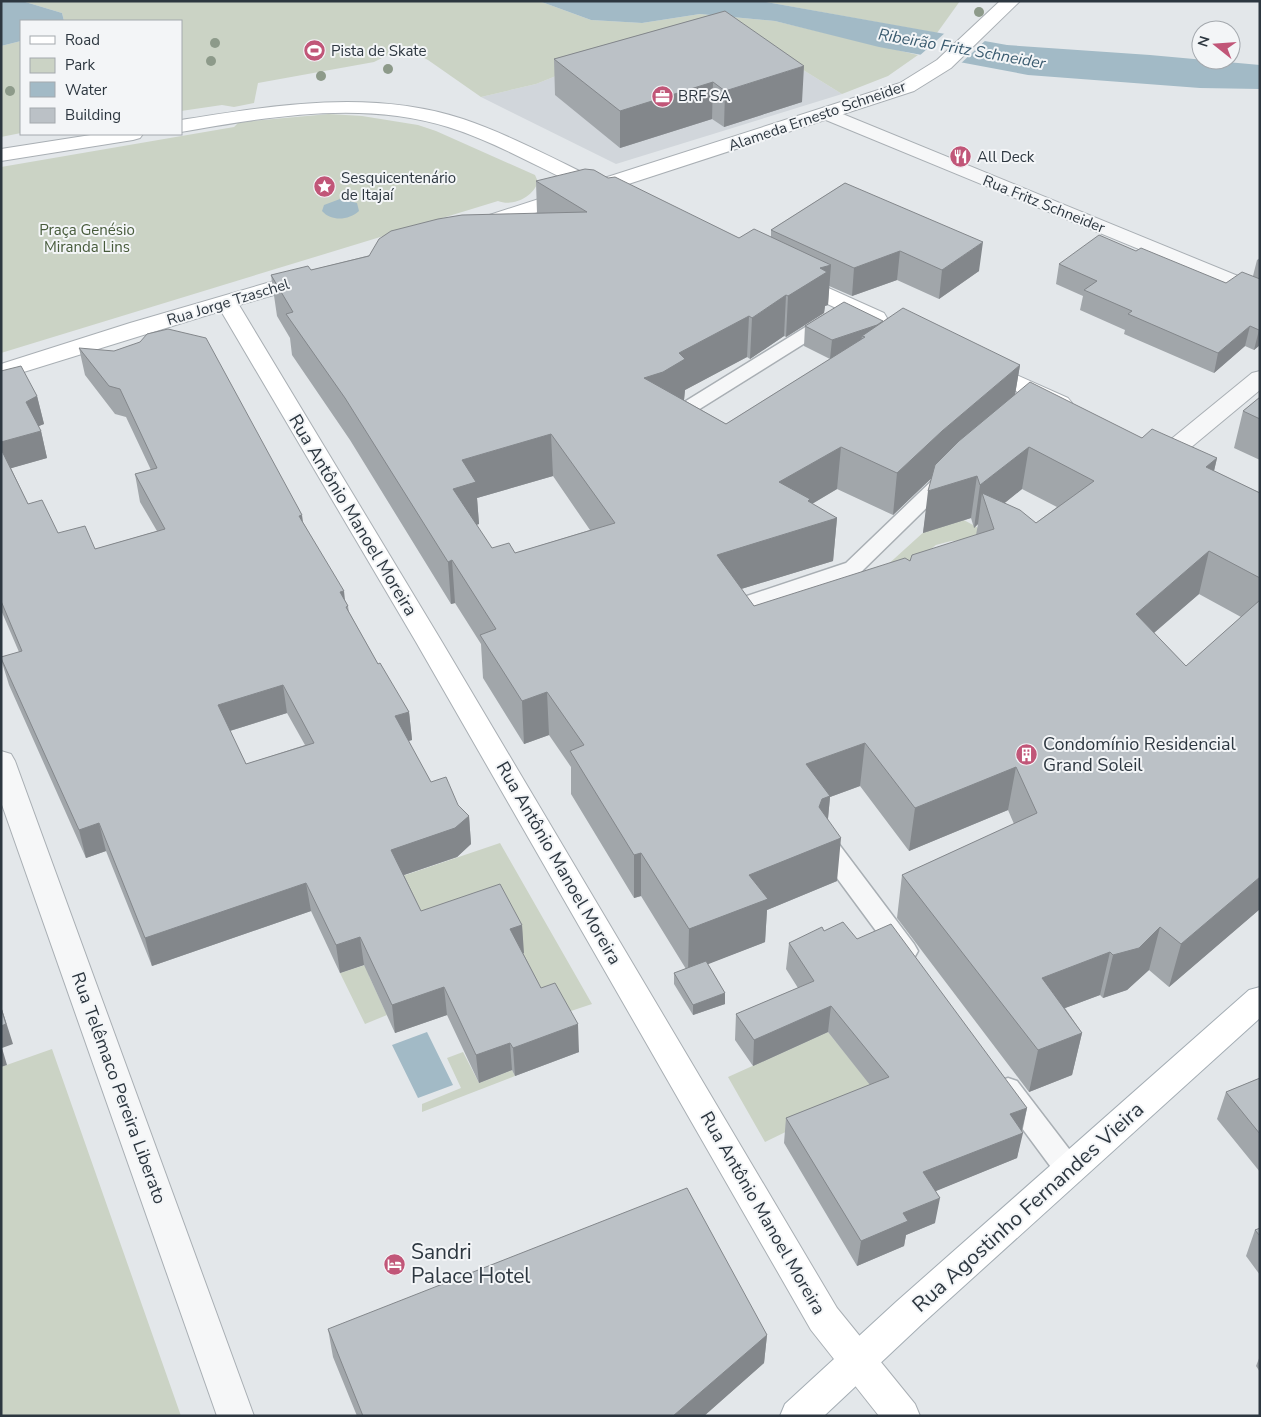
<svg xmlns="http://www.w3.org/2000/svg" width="1261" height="1417" viewBox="0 0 1261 1417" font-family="'Nunito Sans',sans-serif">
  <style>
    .built { fill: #d1d6db }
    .green { fill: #cbd3c5 }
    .water { fill: #a2bac6 }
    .pier { fill: #e3e7ea }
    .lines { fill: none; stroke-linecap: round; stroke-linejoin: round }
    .lane-casing { stroke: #a9afb4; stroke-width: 3 }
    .street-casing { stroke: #a9afb4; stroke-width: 2 }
    .secondary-casing { stroke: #a9afb4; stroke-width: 2 }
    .primary-casing { stroke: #a4adb4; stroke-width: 2 }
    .lane { fill: #f6f7f8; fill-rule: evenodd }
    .street { fill: #f6f7f8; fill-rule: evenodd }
    .secondary { fill: #fff; fill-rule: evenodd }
    .primary { fill: #fff; fill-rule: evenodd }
    .tree { fill: #8d9a8a }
    .wall { fill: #a1a6aa; fill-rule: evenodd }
    .shaded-wall { fill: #83878b }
    .building { fill: #bbc1c6; stroke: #83878b; fill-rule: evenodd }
    .labels { text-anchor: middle; stroke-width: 4; stroke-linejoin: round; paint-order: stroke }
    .far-poi-label { font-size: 15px; fill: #2d3740; stroke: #f3f5f7; text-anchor: start }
    .far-street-label { font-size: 15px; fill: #2d3740; stroke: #f3f5f7 }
    .far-park-label { font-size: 15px; fill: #475b3b; stroke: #f3f5f7 }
    .far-water-label { font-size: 16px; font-style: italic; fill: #3b5c70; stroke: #f3f5f7 }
    .street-label { font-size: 18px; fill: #2d3740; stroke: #f3f5f7 }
    .poi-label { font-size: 18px; fill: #2d3740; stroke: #f3f5f7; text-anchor: start }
    .near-street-label { font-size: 21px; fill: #2d3740; stroke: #f3f5f7 }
    .near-poi-label { font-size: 21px; fill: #2d3740; stroke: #f3f5f7; text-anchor: start }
  </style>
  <rect width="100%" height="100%" fill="#e3e7ea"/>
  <path class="built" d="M742,32L842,94L616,164L481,97L536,84L596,60Z"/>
  <path class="green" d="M22,1H539L591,20L642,23L700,14L775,21L918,55L888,76L842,94L742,32L596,60L536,84L481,97L428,60L402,46L389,47L388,55L374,62L258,83L254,103L234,107L222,105L181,111V21H64L62,13Z
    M761,1H960L937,33Z
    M21,41V133L1,137V46Z
    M329,114L362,116L418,125L436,131L535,175L538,182C533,197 513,207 498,201L1,353V167L234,127L239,122Z
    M947,511L975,526L1013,552L968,540L951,541L936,545L916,561L874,577Z
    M500,843L592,1004L559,1015L557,1011L543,1016L512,957L523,953L502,912L429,937L437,952L369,976L387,1015L365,1024L340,973L415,949L422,935L406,901L387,906L379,884Z
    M828,1032L874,1089L765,1142L728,1077Z
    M52,1049L181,1416H1V1067Z
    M463,1052L479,1083L512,1070L515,1076L422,1112V1104L461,1088L447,1058Z"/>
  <path class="water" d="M1,1H22L62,13L64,21H21V41L1,46Z
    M539,1H761L1007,45L1150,55L1260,65V89L1200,88L1028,75L879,47L775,21L700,14L642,23L591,20Z
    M340,199L357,203L359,211C349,220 332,222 322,211L324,205Z
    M427,1032L453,1085L418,1098L392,1045Z"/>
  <path class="pier" d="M946,32L987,39L958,66L918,57Z"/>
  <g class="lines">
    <defs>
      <path id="lane" d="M831,314L837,315L840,319L837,323L674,425H660L657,421L660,417L825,315Z
        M949,469L956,471L959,475L956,479L860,573L751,610L743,612L735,610L732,605L735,600L846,563L942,471Z
        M829,840L838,843L914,944L918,951L914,958L905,961L896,958L820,855L817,849L820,843Z
        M1008,1078L1017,1081L1079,1162L1083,1170L1079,1178L1069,1182L1059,1178L999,1097L995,1089L999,1081Z"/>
      <path id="street" d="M828,108L1260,285V299L821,118L818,114L821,110Z
        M1260,371V390L1177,459L1168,461L1159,459L1156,454L1159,449L1252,373Z
        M1,751L11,754L15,761L254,1416H217L1,802Z"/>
      <path id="secondary" d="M1000,1H1020L951,68L914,91L610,190L607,193L596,194L481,230L474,228L471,224L474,220L579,186C536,166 493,141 448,127C361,100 268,117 181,132V120C275,105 371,89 463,119C510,135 554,159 598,180L900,83L937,60Z
        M97,134H143L140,138L133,140L1,161V149Z
        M308,271L316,273L319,278L316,283L239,305L442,642L837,1308L915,1404L920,1416H879L811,1330L416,642L221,311L1,379V364L130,323Z
        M795,273L884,313L887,318L884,323L876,325L868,323L787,285L784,280L787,275Z
        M983,360L1068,398L1072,403L1068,408L1060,410L1052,408L975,372L972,367L975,362Z"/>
      <path id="primary" d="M1260,987V1018L922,1324L824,1416H780L785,1404L896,1302L1249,990Z"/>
    </defs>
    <use href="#lane" class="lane-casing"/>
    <use href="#street" class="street-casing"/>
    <use href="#secondary" class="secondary-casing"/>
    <use href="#primary" class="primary-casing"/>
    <use href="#lane" class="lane"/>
    <use href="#street" class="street"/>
    <use href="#secondary" class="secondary"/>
    <use href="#primary" class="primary"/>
  </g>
  <g class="tree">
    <circle cx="979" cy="12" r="5"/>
    <circle cx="215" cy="43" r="5"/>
    <circle cx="211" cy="61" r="5"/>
    <circle cx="388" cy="69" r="5"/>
    <circle cx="321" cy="76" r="5"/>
    <circle cx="10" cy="91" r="5"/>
  </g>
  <path class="wall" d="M725,11L802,102L724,127L712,119L620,148L555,95L554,59Z
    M608,178L739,238L771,237V230L845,183L979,271L939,299L897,280L852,296L829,286L828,305L825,306L824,313L786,337L784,336L750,359L747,357L685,390L684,400L726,424L830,359L804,346L805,326L883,321L1020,365L1015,395L1142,438L1217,458L1214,471L1260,493V909L1169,987L1149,970L1127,990L1103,998L1100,995L1065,1008L1082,1033L1072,1075L1029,1092L897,918L902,875L1014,824L1008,810L909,851L860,786L830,797L828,819L837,881L767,910L765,942L707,964L725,993V1004L693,1015L674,984V973L686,969L641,896L634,898L571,794V767L549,735L524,744L483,678L481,644L455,603L451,604L350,440L292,355L290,338L277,316L271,275L311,270L537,213L536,181ZM553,476L590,530L515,553L492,548L476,525L479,524L477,498ZM931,478L923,533L971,518L974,528L978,524L976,535L910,561L754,606L741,589L833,561L837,518L812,504L837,489L893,515ZM1022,489L1057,507L1036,523L1004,503ZM1199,594L1241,617L1186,666L1154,633Z
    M1136,251L1226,283L1253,276L1257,260L1260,258V345L1254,350L1245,346L1214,373L1124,334L1125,330L1080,310L1083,296L1056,284L1059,264Z
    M79,348L304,524L348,606L349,612L378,664L409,712L412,740L408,741L431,782L469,816L471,844L457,857L404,875L421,911L522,925L523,953L541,988L579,1052L515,1076L512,1070L479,1083L447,1015L395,1033L364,965L340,973L311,911L152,966L106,851L86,858L9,685L1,659L19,652L1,610V371L37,396L44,424L38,426L41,431L47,458L11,468L28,504L58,533L95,549L157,531L140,502L135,474L151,470L126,417L115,414L85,375ZM287,713L305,745L246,764L230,731Z
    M1260,397V460L1234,448L1243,411Z
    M824,931L857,939L1027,1108L1017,1158L935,1191V1223L906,1235L904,1246L857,1266L784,1143L786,1118L870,1085L828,1032L753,1066L735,1040L736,1014L798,988L786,969L789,943Z
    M1260,1078V1172L1217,1119L1226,1092Z
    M1260,1228V1275L1246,1256L1255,1230Z
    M328,1329L767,1335L764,1363L704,1416H357L333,1357Z
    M1260,1356V1372L1256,1366Z"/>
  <path class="shaded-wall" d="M804,66L802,102L724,127L725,91Z
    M713,82L712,119L620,148V111Z
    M983,242L979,271L939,299L942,270Z
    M900,251L897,280L852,296L854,268Z
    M831,265L828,305L825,306L824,313L786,337L788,296L820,268Z
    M786,295L784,336L750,359L752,318Z
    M749,316L747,357L685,390L684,400L662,414L644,378L679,353Z
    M886,322L865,337L862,336L860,350L830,359L832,340Z
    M1250,326L1245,346L1214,373L1218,353Z
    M1260,329V345L1254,350L1259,330Z
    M1020,365L1013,406L937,473L893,515L897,473L942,431Z
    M37,396L44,424L32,429L26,402Z
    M41,431L47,458L5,470L1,455V442Z
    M551,434L553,476L477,498L479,524L456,531L453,489L462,460Z
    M841,447L837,489L810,505L837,518L833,561L715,597L717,555L779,482Z
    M1029,447L1022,489L990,515L982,493L978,524L974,528L980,485Z
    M1217,458L1207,500L1206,467Z
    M977,476L971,518L923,533L928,491Z
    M302,515L306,543L299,516Z
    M1209,551L1199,594L1127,656L1136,614Z
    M452,560L455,603L451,604L448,562Z
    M344,591L347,619L340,592Z
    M283,685L287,713L223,733L218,705Z
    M547,692L549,735L524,744L522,701Z
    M409,712L412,740L398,744L395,716Z
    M865,743L860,786L830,797L826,839L841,838L837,881L767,910L765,942L688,972L689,929L806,764Z
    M1016,767L1008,810L909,851L915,808Z
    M469,816L471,844L457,857L395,878L391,850Z
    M99,823L106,851L86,858L79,830Z
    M641,853V896L634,898V855Z
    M1260,877V909L1169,987L1181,944Z
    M306,883L311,911L152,966L145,938Z
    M522,925L524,953L512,957L510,929Z
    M1160,927L1149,970L1127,990L1103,998L1113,955Z
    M360,937L364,965L340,973L336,945Z
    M1110,952L1100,995L1033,1020L1042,978Z
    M444,987L447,1015L395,1033L392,1005Z
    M725,993V1004L693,1015V1005Z
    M1,1006L13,1044L2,1048L7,1065L1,1067Z
    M831,1006L828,1032L753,1066L754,1040Z
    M578,1024L579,1052L515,1076L513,1048Z
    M1082,1033L1072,1075L1029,1092L1038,1050Z
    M510,1043L512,1070L479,1083L476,1055Z
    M1027,1108L1021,1133H1023L1017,1158L919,1198L923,1172L1010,1114Z
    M940,1198L935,1223L906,1235L904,1246L857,1266L861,1241L903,1213Z
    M767,1335L764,1363L704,1416H673Z"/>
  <path class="building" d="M725,11L804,66L725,91L713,82L620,111L554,59Z
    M585,169L594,170L608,178L615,177L739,238L754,229L831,265L820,268L827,272L788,296L786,295L752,318L749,316L679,353L685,359L663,372L644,378L726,424L865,337L862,336L903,308L1020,365L942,431L897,473L841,447L779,482L810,499L808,501L837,518L717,555L754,606L905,558L910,561L912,555L994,529L982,493L1020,510L1036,523L1094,481L1029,447L980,485L977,476L928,491L935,465L959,441L1030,382L1142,438L1152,429L1217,458L1206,467L1260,493V578L1209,551L1136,614L1186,666L1260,600V877L1181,944L1160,927L1139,948L1113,955L1110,952L1042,978L1082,1033L1038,1050L902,875L1037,813L1016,767L915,808L865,743L806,764L830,796L822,799L819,807L841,838L749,875L768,899L689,929L641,853L634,855L570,751L584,745L547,692L522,701L480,635L496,629L452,560L448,562L345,398L286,314L293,312L271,275L308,266L311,270L369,256L379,239L391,231L438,219L462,215L587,212L536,181ZM551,434L615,523L515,553L509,543L492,548L453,489L476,482L462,460Z
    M845,183L983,242L942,270L900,251L854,268L771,230Z
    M1099,235L1136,251L1141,248L1226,283L1242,272L1260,279V329L1259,330L1250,326L1218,353L1128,314L1132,311L1084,290L1097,281L1059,264Z
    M844,302L883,321L877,325L832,340L805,326Z
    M168,329L206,338L302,515L299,516L344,591L340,592L348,606L346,607L378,664L380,663L409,712L395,716L431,782L446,777L458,805L469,816L455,828L391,850L421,911L500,884L522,925L510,929L541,988L555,983L578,1024L513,1048L510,1043L476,1055L444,987L392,1005L360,937L336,945L306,883L145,938L99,823L79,830L1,658V657L22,651L1,601V449L28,504L42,500L58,533L85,526L95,549L165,529L135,474L157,468L120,389L109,386L79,348L114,351L140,342L147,334ZM283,685L314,743L246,764L218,705Z
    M21,366L37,396L26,402L41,431L1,442V371Z
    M1260,397V419L1243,411Z
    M843,922L857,939L891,924L1027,1108L1010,1114L1023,1133L923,1172L940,1198L903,1213L908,1221L861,1241L786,1118L889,1077L831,1006L754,1040L736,1014L814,981L789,943L822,927L824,931Z
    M706,961L725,993L693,1005L674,973Z
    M1,1008L6,1024L1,1026Z
    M1260,1078V1134L1226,1092Z
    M687,1188L767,1335L673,1416H363L328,1329Z
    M1260,1228V1236L1255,1230Z"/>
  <defs>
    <symbol id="stadium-disc" viewBox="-11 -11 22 22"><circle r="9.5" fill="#c15678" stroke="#f3f5f7"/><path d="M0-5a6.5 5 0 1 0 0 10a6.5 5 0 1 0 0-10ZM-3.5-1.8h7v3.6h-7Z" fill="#fff"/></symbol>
    <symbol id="office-disc" viewBox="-11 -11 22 22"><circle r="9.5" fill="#c15678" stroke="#f3f5f7"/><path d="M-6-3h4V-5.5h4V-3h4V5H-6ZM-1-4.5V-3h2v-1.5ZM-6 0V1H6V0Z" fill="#fff"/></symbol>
    <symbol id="restaurant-disc" viewBox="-11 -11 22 22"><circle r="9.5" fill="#c15678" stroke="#f3f5f7"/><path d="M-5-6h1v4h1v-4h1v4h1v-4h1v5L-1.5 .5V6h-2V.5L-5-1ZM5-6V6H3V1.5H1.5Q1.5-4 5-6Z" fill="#fff"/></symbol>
    <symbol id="sight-disc" viewBox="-11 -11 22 22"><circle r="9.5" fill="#c15678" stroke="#f3f5f7"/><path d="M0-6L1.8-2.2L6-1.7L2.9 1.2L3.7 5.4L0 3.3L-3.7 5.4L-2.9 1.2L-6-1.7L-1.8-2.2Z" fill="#fff"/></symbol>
    <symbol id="building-disc" viewBox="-11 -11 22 22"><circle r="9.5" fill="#c15678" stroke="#f3f5f7"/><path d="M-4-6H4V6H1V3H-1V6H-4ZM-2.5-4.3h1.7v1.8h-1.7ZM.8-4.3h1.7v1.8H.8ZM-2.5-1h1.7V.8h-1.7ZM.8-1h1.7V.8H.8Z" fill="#fff"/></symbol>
    <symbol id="hotel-disc" viewBox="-11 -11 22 22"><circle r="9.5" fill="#c15678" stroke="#f3f5f7"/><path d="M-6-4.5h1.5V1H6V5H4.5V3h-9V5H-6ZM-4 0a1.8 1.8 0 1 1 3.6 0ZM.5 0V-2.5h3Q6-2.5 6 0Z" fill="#fff"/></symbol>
  </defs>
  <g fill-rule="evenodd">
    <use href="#stadium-disc" x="302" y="38" width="25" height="25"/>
    <use href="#office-disc" x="650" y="84" width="25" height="25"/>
    <use href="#restaurant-disc" x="948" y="144" width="25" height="25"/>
    <use href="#sight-disc" x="312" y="174" width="25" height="25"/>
    <use href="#building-disc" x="1014" y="742" width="25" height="25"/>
    <use href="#hotel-disc" x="382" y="1252" width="25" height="25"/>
  </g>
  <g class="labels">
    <g class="far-poi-label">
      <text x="331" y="56">Pista de Skate</text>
      <text x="678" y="101">BRF SA</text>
      <text x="977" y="162">All Deck</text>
      <text x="341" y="183">Sesquicentenário<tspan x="341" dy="17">de Itajaí</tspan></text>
    </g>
    <g class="far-street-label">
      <text transform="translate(817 116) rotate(-19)" y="5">Alameda Ernesto Schneider</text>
      <text transform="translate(1044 204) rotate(22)" y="5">Rua Fritz Schneider</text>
      <text transform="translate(228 302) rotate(-17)" y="5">Rua Jorge Tzaschel</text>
    </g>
    <g class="far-park-label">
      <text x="87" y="235">Praça Genésio<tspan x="87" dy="17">Miranda Lins</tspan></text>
    </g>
    <g class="far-water-label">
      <text transform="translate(962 48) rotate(10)" y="6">Ribeirão Fritz Schneider</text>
    </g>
    <g class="street-label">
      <text transform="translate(353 515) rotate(59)" y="6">Rua Antônio Manoel Moreira</text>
      <text transform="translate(559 863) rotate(60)" y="6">Rua Antônio Manoel Moreira</text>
      <text transform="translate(119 1088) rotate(70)" y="6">Rua Telêmaco Pereira Liberato</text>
      <text transform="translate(763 1213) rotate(60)" y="6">Rua Antônio Manoel Moreira</text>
    </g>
    <g class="poi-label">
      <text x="1043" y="750">Condomínio Residencial<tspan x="1043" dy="21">Grand Soleil</tspan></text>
    </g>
    <g class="near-street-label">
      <text transform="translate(1028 1207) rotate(-42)" y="7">Rua Agostinho Fernandes Vieira</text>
    </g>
    <g class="near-poi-label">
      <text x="411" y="1259">Sandri<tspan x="411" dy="24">Palace Hotel</tspan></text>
    </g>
  </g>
  <rect width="1261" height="1417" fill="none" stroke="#2d3740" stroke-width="5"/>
  <rect x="20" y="20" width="162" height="115" fill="#f3f5f7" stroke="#a4a9ae"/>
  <rect x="30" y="36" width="25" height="8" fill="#ffffff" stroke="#a4a9ae"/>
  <text x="65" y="45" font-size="15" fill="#2d3740">Road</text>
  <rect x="30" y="58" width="25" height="15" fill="#cbd3c5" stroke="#a4a9ae"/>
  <text x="65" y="70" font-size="15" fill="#2d3740">Park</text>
  <rect x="30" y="82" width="25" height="15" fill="#a2bac6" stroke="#a4a9ae"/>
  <text x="65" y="95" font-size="15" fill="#2d3740">Water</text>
  <rect x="30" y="108" width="25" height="15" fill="#bbc1c6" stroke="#a4a9ae"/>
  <text x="65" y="120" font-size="15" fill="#2d3740">Building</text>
  <g transform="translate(1216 45) rotate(287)"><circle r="24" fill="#f3f5f7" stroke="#a4a9ae"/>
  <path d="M0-4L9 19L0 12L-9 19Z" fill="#c15678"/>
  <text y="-8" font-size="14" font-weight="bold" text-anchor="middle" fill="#2d3740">N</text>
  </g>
</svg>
